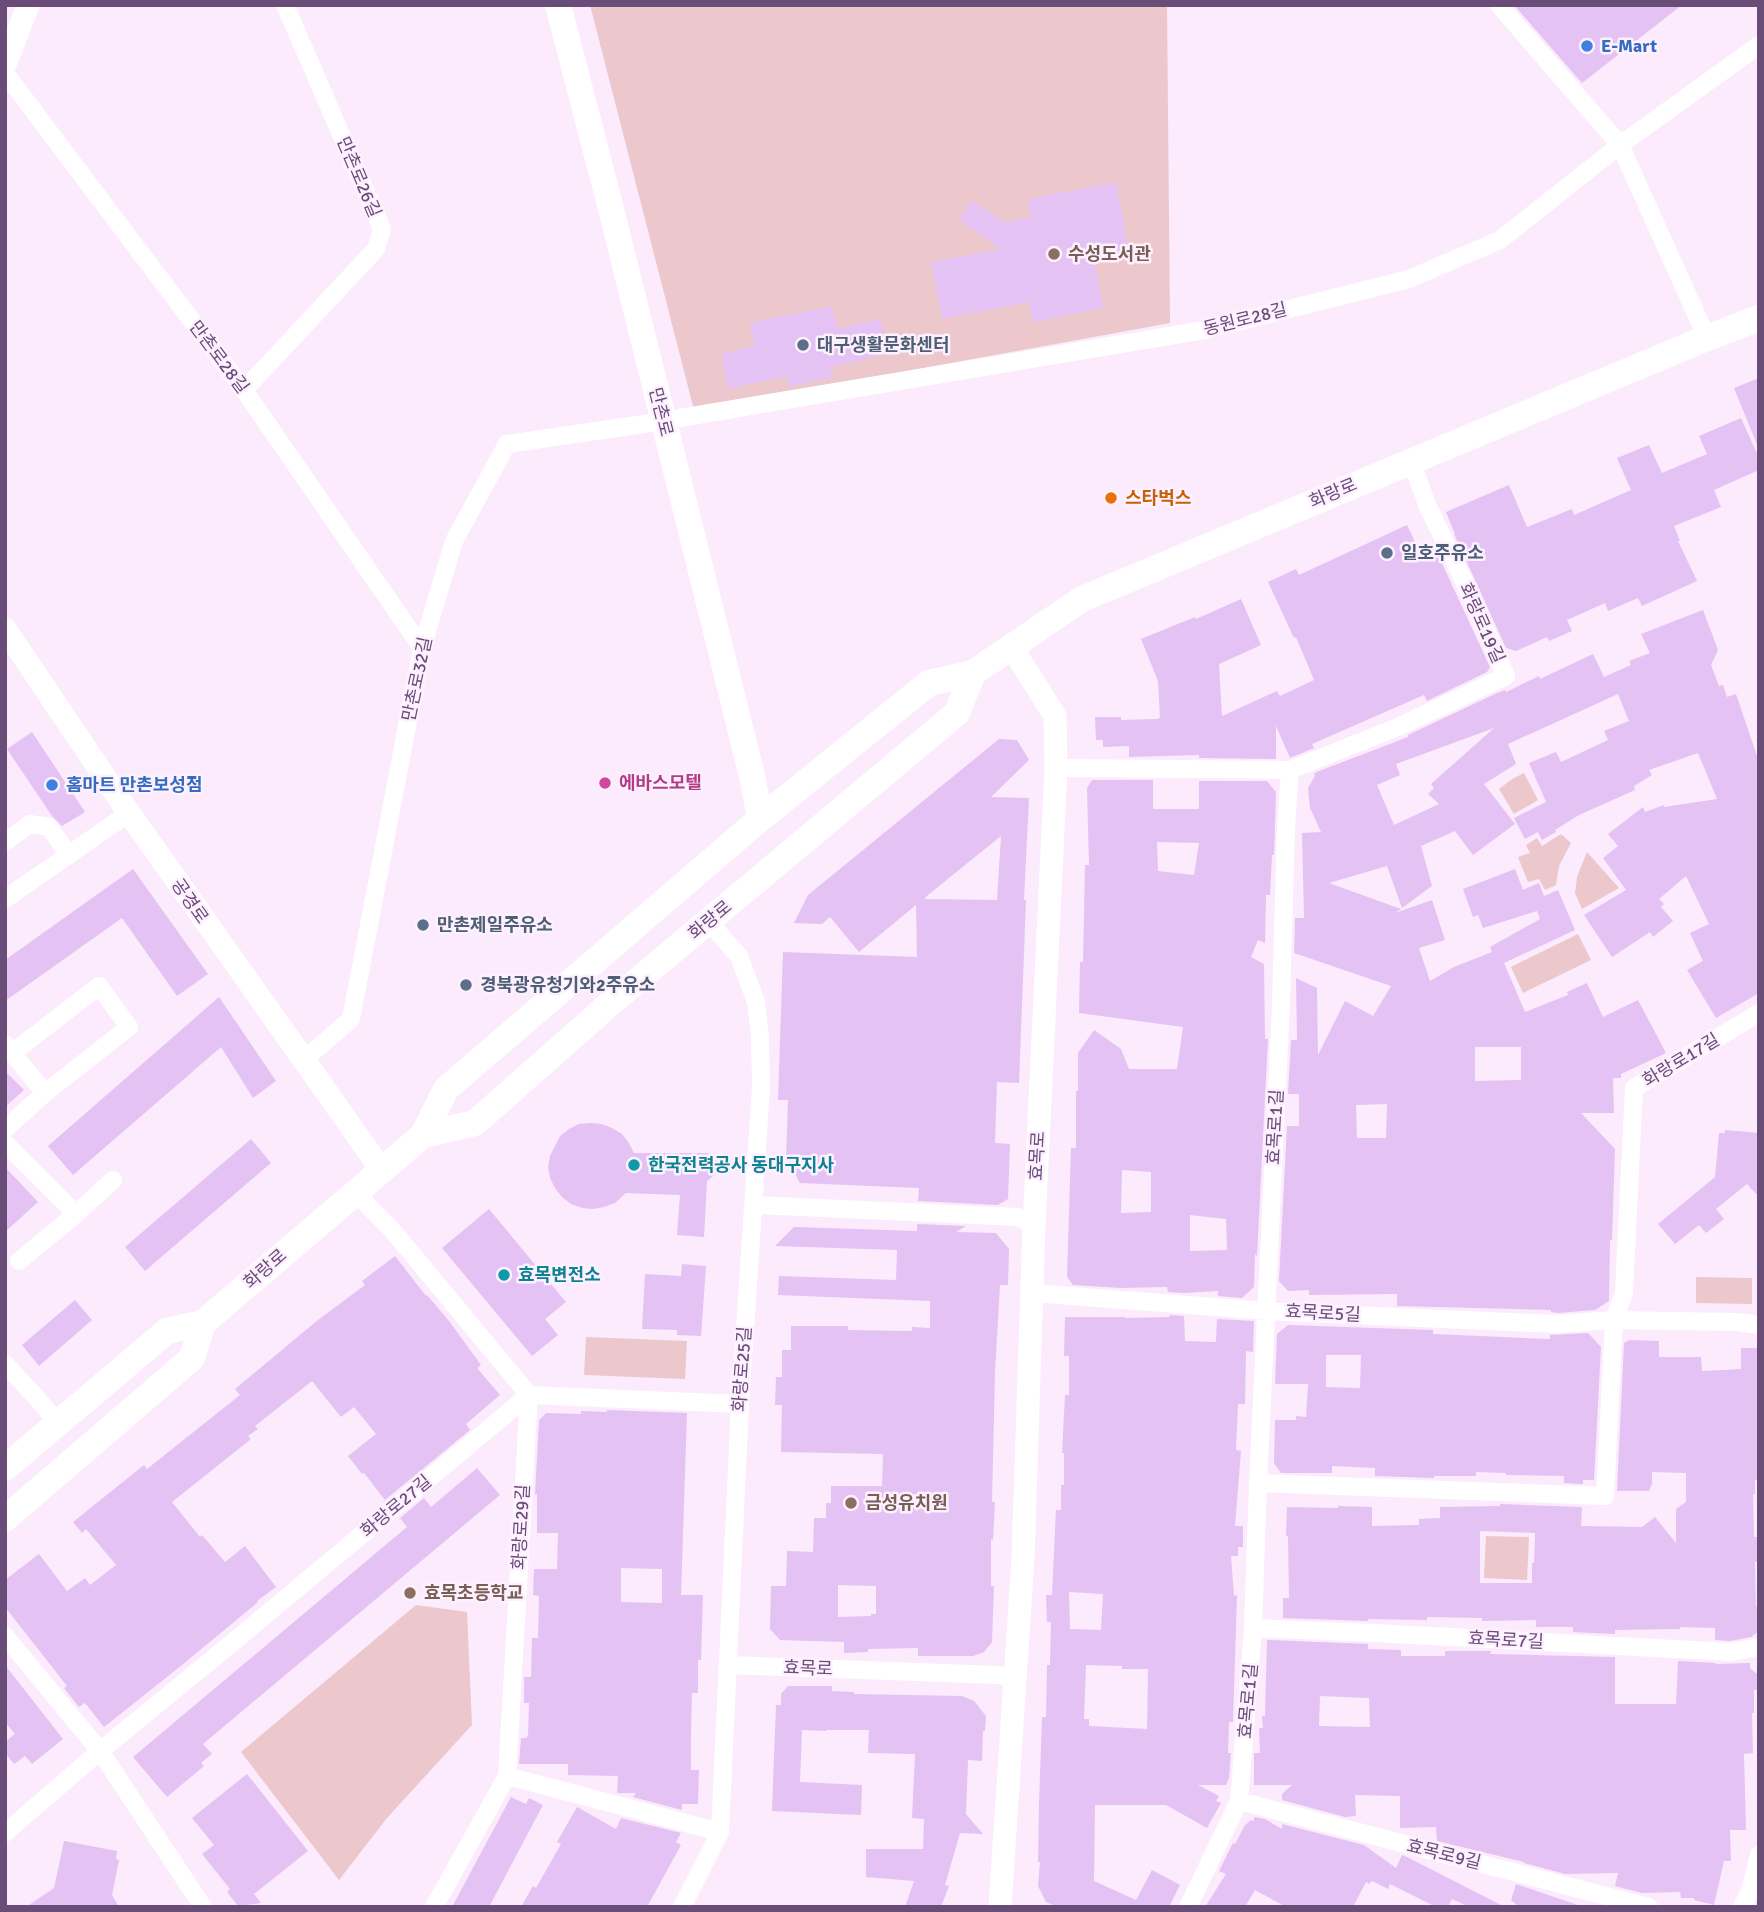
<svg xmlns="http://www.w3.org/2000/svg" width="1764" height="1912" viewBox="0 0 1764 1912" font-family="Signika,'Noto Sans KR',sans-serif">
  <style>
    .green { fill: #ecc8cc }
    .building { fill: #e4c2f3; fill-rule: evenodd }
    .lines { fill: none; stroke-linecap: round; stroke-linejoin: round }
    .minor { stroke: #fff; stroke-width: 18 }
    .tertiary { stroke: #fff; stroke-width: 23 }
    .secondary { stroke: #fff; stroke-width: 26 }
    .shop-dot { fill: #3f7fe0; stroke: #fef1ff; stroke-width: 2.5 }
    .education-dot { fill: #8d6e63; stroke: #fef1ff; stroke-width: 2.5 }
    .service-dot { fill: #5c6f8a; stroke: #fef1ff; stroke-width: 2.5 }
    .food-dot { fill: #e8710a; stroke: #fef1ff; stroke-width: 2.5 }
    .hotel-dot { fill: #d1479c; stroke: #fef1ff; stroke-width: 2.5 }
    .culture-dot { fill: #0f9aa8; stroke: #fef1ff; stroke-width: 2.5 }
    .labels { text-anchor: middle; stroke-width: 5; stroke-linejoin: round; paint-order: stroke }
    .shop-label { font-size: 18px; font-weight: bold; fill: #366cbe; stroke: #fef1ff; text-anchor: start }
    .street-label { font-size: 18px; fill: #6a4c79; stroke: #fef1ff }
    .education-label { font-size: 18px; font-weight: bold; fill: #785e54; stroke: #fef1ff; text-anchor: start }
    .service-label { font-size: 18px; font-weight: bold; fill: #4e5e75; stroke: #fef1ff; text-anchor: start }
    .food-label { font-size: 18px; font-weight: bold; fill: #c56008; stroke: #fef1ff; text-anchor: start }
    .hotel-label { font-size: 18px; font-weight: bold; fill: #b23c85; stroke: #fef1ff; text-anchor: start }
    .culture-label { font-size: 18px; font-weight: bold; fill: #0d838f; stroke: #fef1ff; text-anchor: start }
  </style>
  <rect width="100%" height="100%" fill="#fbebfd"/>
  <path class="green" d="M590,5H1167L1170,323L694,410Z
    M1524,773L1538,800L1514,814L1499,789L1512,779Z
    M1561,834L1571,843L1559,866L1556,885L1545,890L1539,879L1528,882L1518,857L1530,853L1526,845L1537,838L1542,846Z
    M1587,852L1619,888L1582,909L1575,893L1577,877Z
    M1578,934L1591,960L1523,993L1511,967Z
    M1696,1277L1752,1278V1304L1696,1303Z
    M586,1337L687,1341L685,1379L584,1375Z
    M1486,1536L1529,1537L1527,1580L1484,1578Z
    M416,1605L467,1612L472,1725L387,1818L339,1880L241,1752Z"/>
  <path class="building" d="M1514,5H1682L1582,83Z
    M1116,182L1130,256L1095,263L1103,308L1033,322L1029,302L942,319L931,262L1001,249L959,220L972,200L1004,222L1031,217L1028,199Z
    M832,306L837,329L880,319L888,354L830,367L832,377L789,387L787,376L728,389L721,354L755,346L750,323Z
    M1759,378V447H1758L1734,388Z
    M1741,418L1759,458V470L1714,490L1721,507L1674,526L1680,541H1678L1697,581L1642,606L1638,598L1608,611L1605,603L1567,620L1572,631L1549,641L1547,637L1516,651L1506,648L1454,534H1455L1446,512L1509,485L1527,527L1572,509L1574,515L1631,490L1617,458L1649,445L1662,473L1707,454L1699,436Z
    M1407,525L1419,550L1433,544L1490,667L1487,672L1427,701L1424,695L1312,744L1314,748L1290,758L1276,726V759L1199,758V755L1129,757V746L1103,747V740H1096L1095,717H1121V720L1158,719L1160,717L1158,681L1141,639L1195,617L1196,619L1241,599L1261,645L1219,664L1222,716L1277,691L1280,696L1314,680L1296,637L1294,638L1268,582L1296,569L1299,575Z
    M1703,610L1718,650L1711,665L1719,686L1723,685L1727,697L1736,694L1759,762V993L1716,1018L1687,970L1703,961L1690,933L1709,924L1686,876L1659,899L1664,904L1661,907L1673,921L1653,937L1650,932L1612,957L1584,915L1626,890L1603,858L1618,846L1608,834L1643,807L1645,812L1664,805V807L1717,799L1698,753L1649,770L1652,775L1634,786L1635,790L1579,815L1555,830L1556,832L1542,840L1538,832L1525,839L1514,818L1546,802L1529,763L1556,752L1561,762L1608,740L1604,731L1629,721L1618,694L1508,744L1516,764L1484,784L1515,824L1473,855L1455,831L1421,846L1432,886L1402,908L1387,866L1329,883L1401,909L1395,913L1432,900L1445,940L1419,948L1430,981L1454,967L1492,952L1490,947L1540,919L1537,911L1483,928L1478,915L1473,917L1463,889L1515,869L1523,890L1539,883L1544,896L1558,890L1575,930L1504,963L1525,1012L1568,995L1567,992L1587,983L1603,1017L1638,1000L1666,1053L1621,1074V1078H1613L1614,1113H1581L1615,1149L1612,1240H1610L1609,1301L1595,1310L1558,1313L1551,1312V1310L1397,1306V1294L1309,1295V1290L1288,1291L1279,1281L1287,1126H1299V1094H1288L1291,1040H1297L1296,978L1317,988L1318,1055L1345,1001L1373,1016L1391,986L1294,953L1295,918H1304L1302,833L1321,832L1310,808L1308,788L1315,776L1314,773L1408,737V735L1497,693L1505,690L1506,692L1539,676L1540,679L1593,654L1604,677L1631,665L1629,661L1650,653L1641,634ZM1494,728L1431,784L1434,788L1428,794L1439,804L1394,825L1377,785L1400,775L1396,764ZM1475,1047H1521V1080L1475,1081ZM1387,1104L1386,1138H1357L1356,1105Z
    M32,732L85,812L62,826L52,816L7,749Z
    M999,739L1017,740L1029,760L991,797L1029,798L1024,900H1026L1019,1083L997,1082L995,1143L1010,1144L1008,1199L998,1205L918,1201L919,1188L800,1183L786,1158L788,1100H778L783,952L917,957L916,905L859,952L830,917L822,924L794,923L808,895ZM1001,836L997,900L924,899L928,895Z
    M1092,780H1153V809H1199V781H1267L1276,792L1274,855H1272L1270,895H1266L1265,943L1258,940L1251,957L1264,964L1265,1039H1268L1257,1256L1255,1254L1254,1287L1242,1298L1218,1296V1291L1183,1293L1168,1292L1167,1287L1121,1288L1073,1285L1067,1277L1071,1148H1076V1091H1078V1053L1094,1030L1121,1049L1129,1069H1177L1183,1027L1079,1013L1080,962H1083L1085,865H1089L1087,788ZM1157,842L1199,843L1194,875L1158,871ZM1122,1170L1151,1172V1212L1121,1213ZM1190,1215L1226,1219L1227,1250L1190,1251Z
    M133,869L208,974L177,996L122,918L5,1001V960Z
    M219,997L276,1081L253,1098L221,1047L73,1175L48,1146Z
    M5,1071L24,1090L5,1107Z
    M591,1123L602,1124L612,1128L622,1134L629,1143L634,1153H707L712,1154L716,1158L719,1168L717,1173L707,1181L704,1237L677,1235L680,1195L626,1193L615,1203L604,1207L593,1209L582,1208L571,1204L562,1197L555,1188L550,1178L548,1167L550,1156L560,1136L569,1129L579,1124Z
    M1725,1130L1759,1133V1197L1747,1184L1716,1209L1724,1219L1706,1233L1699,1225L1675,1244L1658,1224L1715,1177L1719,1133H1725Z
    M251,1139L271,1163L145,1271L125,1247Z
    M5,1167L38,1202L5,1232Z
    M489,1209L566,1302L545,1319L558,1335L532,1356L442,1248Z
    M917,1224L966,1226L956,1232L996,1233L1009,1249L1008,1285H1000L995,1372L992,1502H995L993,1540L991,1539V1586H994L992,1642L984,1652L973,1656H918V1648L868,1649V1652L844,1653V1642L780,1640L770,1629L771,1586H786L787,1551L813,1552L814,1518H826V1503H831V1486H882L883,1454L781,1452L782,1405H775L776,1377H782V1350H791V1326H848V1330L912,1331V1327L930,1328V1301L778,1295L779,1276L896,1280L897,1250L775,1246L794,1227L917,1231ZM838,1585L876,1586V1614H871V1616L838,1617Z
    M395,1256L426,1296L427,1295L449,1321L481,1365L477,1368L500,1395L466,1424L470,1430L385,1500L364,1473L362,1474L348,1456L376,1434L354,1407L341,1417L312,1381L255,1426L258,1429L248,1436L251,1439L172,1502L200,1537L202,1535L225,1562L245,1546L276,1587L257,1601L258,1602L182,1665L104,1727L85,1703L79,1707L64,1688L67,1686L5,1607V1580L39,1554L67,1591L85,1578L90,1585L116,1565L86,1529L82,1533L73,1522L144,1465L147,1469L240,1395L235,1389L318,1320L365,1285L362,1281Z
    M682,1264L706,1266L701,1336L677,1335V1330L642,1329L645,1274L681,1276Z
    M75,1300L92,1320L39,1366L22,1345Z
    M1169,1315L1184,1316L1185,1341L1216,1342L1217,1319L1254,1321L1253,1352L1246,1351L1245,1404H1238L1236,1450L1241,1451L1235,1526H1243V1547H1238V1556H1231L1234,1596L1237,1595L1233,1722H1229L1228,1753H1231L1229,1778L1226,1785H1198L1219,1796L1216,1801L1221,1803L1207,1828L1166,1805H1095L1094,1881L1136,1900L1152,1870L1180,1885L1169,1907H1057L1046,1902L1038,1886L1040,1862H1038L1039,1804L1042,1717H1046L1047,1665H1050L1051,1622H1047L1046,1595H1052L1056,1510H1061V1485H1064V1453H1062L1065,1395H1069V1356H1064L1065,1317H1125V1318L1170,1317ZM1069,1592L1103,1594L1101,1630L1070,1629ZM1086,1665L1122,1666V1669H1148L1147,1729L1089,1726V1719H1084Z
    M1288,1325L1433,1330V1334L1550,1339V1335L1588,1333L1601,1347L1594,1480H1583V1484L1564,1483V1476L1506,1475V1473L1476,1472V1476H1434V1478L1375,1476V1468L1332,1466V1473H1281L1274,1463L1275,1420H1296V1416L1306,1417L1308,1384H1275L1277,1334ZM1326,1355H1361L1360,1388L1326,1387Z
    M1630,1340L1659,1341V1357H1701L1702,1371L1741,1369V1348H1759V1480H1755V1494H1753L1754,1537H1759V1562H1755L1756,1606L1759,1609V1631L1751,1637L1730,1641L1715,1640V1628L1680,1627V1629L1615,1630V1634L1573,1632V1627H1536V1620L1482,1621V1618L1427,1617V1620L1368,1619V1621L1283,1618V1598H1289L1288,1536H1286L1287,1507L1338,1508V1506L1372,1507V1526L1419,1525V1519L1440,1518V1507L1500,1506V1504L1582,1507L1581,1526L1642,1527L1655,1517L1676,1543V1509L1686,1502V1473L1652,1472V1484L1649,1491H1617L1624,1343ZM1480,1531L1535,1533L1534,1563H1532V1583H1480Z
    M607,1410L687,1413L681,1595H703L701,1660H698V1693H692L691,1736V1770H699L698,1804H682V1810L633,1797L636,1793H617L618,1776L568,1775V1764H519L521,1738H526L528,1736L529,1703H524V1677H531L532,1638H538L539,1596L533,1595L534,1569H557L558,1533H537V1494H535L539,1420L546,1413L581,1414V1411L607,1412ZM621,1568L662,1569V1603L621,1602Z
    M477,1468L500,1495L203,1744L212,1754L201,1763L204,1766L167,1797L133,1757L407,1527L400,1518L424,1498L431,1507Z
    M1267,1640L1368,1644V1649L1401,1650V1656H1445V1651H1491L1490,1654L1615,1657V1704H1676L1678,1661L1716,1663L1715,1664L1750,1663V1668L1757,1674V1690H1754V1713H1752L1753,1753L1744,1754L1746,1830H1730L1731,1861H1724L1714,1905L1694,1900V1898H1681L1680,1892L1642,1893L1615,1886L1618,1873L1565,1874L1524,1863V1862L1437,1841L1436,1827L1400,1828V1796L1355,1795L1356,1816L1345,1817L1282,1800V1794L1292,1785H1254V1753H1260L1259,1728H1263L1262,1716H1265ZM1320,1696L1369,1698L1370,1727L1319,1726Z
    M5,1665L63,1739L32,1764L25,1756L14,1764L5,1753V1742L15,1734L5,1722Z
    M788,1686H832V1691L854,1692V1694L962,1696L974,1701L986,1716L985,1731H983L982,1761L968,1760L966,1814L983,1834L960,1833L945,1885L949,1886L941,1907H905L914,1881L866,1877V1849H923L924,1819L912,1818L915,1754L868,1753L869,1730H826V1731L802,1730L800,1782L862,1785L861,1815L772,1811L776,1705H781V1694Z
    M247,1774L308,1851L254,1894L261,1903L238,1906L227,1892L230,1889L202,1854L214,1845L192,1818Z
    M511,1797L526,1804L529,1798L543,1805L489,1907H452Z
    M577,1807L616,1829L621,1818L681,1833L676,1842L681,1845L647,1907H521L533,1886L536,1888L561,1844L557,1842Z
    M1254,1817L1265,1819L1282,1829V1824L1364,1845L1396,1868L1402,1855L1405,1856L1505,1907H1469L1452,1899L1448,1907H1436L1390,1884L1388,1889L1372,1881L1369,1884L1366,1882L1353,1907H1286L1255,1890L1245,1907H1205L1226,1874L1219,1871L1233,1843L1235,1844L1245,1825L1251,1820L1254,1821Z
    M64,1841L117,1851L116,1859L119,1860L112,1895L119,1907H26L54,1888Z
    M1516,1884L1578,1905V1907H1519L1511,1900Z"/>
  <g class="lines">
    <path class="minor" d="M1499,5L1620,145L1707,338
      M5,73L244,390L422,648
      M244,390L376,249L382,229L285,5
      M1056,768L1290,770
      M5,842L30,824L49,827L69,855
      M5,899L129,813
      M5,1044L45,1093L129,1027L99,986L12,1053
      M302,1059L319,1047L351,1019L422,648L454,541L507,444L644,424L1205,330L1409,279L1500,240L1620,145L1759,45
      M5,1129L45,1093
      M5,1143L76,1214L19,1261
      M355,1192L393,1231L529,1395L507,1776L434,1907
      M754,1205L1018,1217L1034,1225
      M76,1214L113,1180
      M1032,1293L1267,1311L1510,1322L1558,1324L1614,1320L1737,1322L1759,1325
      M5,1364L34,1395L58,1423
      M1258,1483L1605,1496L1614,1320L1624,1293L1634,1088L1759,1013
      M1253,1628L1375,1633L1731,1652L1759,1647
      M5,1636L100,1751L203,1907
      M727,1665L998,1675L1014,1678
      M507,1776L720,1832
      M1239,1801L1649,1907
      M5,1833L100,1751L232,1643L529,1395L740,1404
      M682,1907L720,1832L740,1404L761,1088L760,1037L756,1002L739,956L708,921
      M1188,1907L1239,1801L1253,1628L1258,1483L1281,1004L1286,827L1290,770L1398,727L1506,676L1464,581L1428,507L1411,461
      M1742,1907L1750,1891L1759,1855"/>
    <path class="tertiary" d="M5,65L28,5
      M5,629L129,813L381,1169
      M1000,1907L1023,1558L1034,1225L1056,768L1055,716L1011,646"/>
    <path class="secondary" d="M558,5L610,205L753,780L760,819
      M423,1135L475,1123L613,1001L957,713L973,673
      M5,1468L167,1331L203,1323L423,1135L446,1089L760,819L929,683L973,673L1082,599L1707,338L1759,318
      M5,1519L192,1358L203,1323"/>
  </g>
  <g class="shop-dot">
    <circle cx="1587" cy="46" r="7"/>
    <circle cx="52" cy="785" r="7"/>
  </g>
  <g class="education-dot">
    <circle cx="1054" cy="254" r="7"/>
    <circle cx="851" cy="1503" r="7"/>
    <circle cx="410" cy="1593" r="7"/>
  </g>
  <g class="service-dot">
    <circle cx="803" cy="345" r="7"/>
    <circle cx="1387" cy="553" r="7"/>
    <circle cx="423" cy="925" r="7"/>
    <circle cx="466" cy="985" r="7"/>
  </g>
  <circle class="food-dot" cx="1111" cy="498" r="7"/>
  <circle class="hotel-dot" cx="605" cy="783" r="7"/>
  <g class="culture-dot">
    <circle cx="634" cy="1165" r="7"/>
    <circle cx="504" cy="1275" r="7"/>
  </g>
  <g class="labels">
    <g class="shop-label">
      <text x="1601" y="52">E-Mart</text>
      <text x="66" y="791">홈마트 만촌보성점</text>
    </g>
    <g class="street-label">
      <text transform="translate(359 177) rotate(67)" y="6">만촌로26길</text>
      <text transform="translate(1245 319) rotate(-14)" y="6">동원로28길</text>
      <text transform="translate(219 357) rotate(53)" y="6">만촌로28길</text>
      <text transform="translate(661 412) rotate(76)" y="6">만촌로</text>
      <text transform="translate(1333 493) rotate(-23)" y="6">화랑로</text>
      <text transform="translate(1482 623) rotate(66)" y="6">화랑로19길</text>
      <text transform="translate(417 679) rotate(-78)" y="6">만촌로32길</text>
      <text transform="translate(190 901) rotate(55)" y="6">공경로</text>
      <text transform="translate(710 920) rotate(-40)" y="6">화랑로</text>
      <text transform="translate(1681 1060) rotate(-31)" y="6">화랑로17길</text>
      <text transform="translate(1275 1127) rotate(-87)" y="6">효목로1길</text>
      <text transform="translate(1037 1156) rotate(-87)" y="6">효목로</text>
      <text transform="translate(265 1269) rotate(-41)" y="6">화랑로</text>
      <text transform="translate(1323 1313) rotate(3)" y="6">효목로5길</text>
      <text transform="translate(742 1369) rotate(-86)" y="6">화랑로25길</text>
      <text transform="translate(396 1506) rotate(-40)" y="6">화랑로27길</text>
      <text transform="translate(521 1527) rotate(-87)" y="6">화랑로29길</text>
      <text transform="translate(1506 1640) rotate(3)" y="6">효목로7길</text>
      <text transform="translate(808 1668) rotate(2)" y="6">효목로</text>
      <text transform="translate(1248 1701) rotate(-85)" y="6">효목로1길</text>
      <text transform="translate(1444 1854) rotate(14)" y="6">효목로9길</text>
    </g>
    <g class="education-label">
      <text x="1068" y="260">수성도서관</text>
      <text x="865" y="1509">금성유치원</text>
      <text x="424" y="1599">효목초등학교</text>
    </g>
    <g class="service-label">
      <text x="817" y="351">대구생활문화센터</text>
      <text x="1401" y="559">일호주유소</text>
      <text x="437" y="931">만촌제일주유소</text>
      <text x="480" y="991">경북광유청기와2주유소</text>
    </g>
    <g class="food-label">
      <text x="1125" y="504">스타벅스</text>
    </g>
    <g class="hotel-label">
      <text x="619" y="789">에바스모텔</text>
    </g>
    <g class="culture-label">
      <text x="648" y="1171">한국전력공사 동대구지사</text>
      <text x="518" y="1281">효목변전소</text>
    </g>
  </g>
  <rect width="1764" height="1912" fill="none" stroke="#6a4c79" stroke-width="14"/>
</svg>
